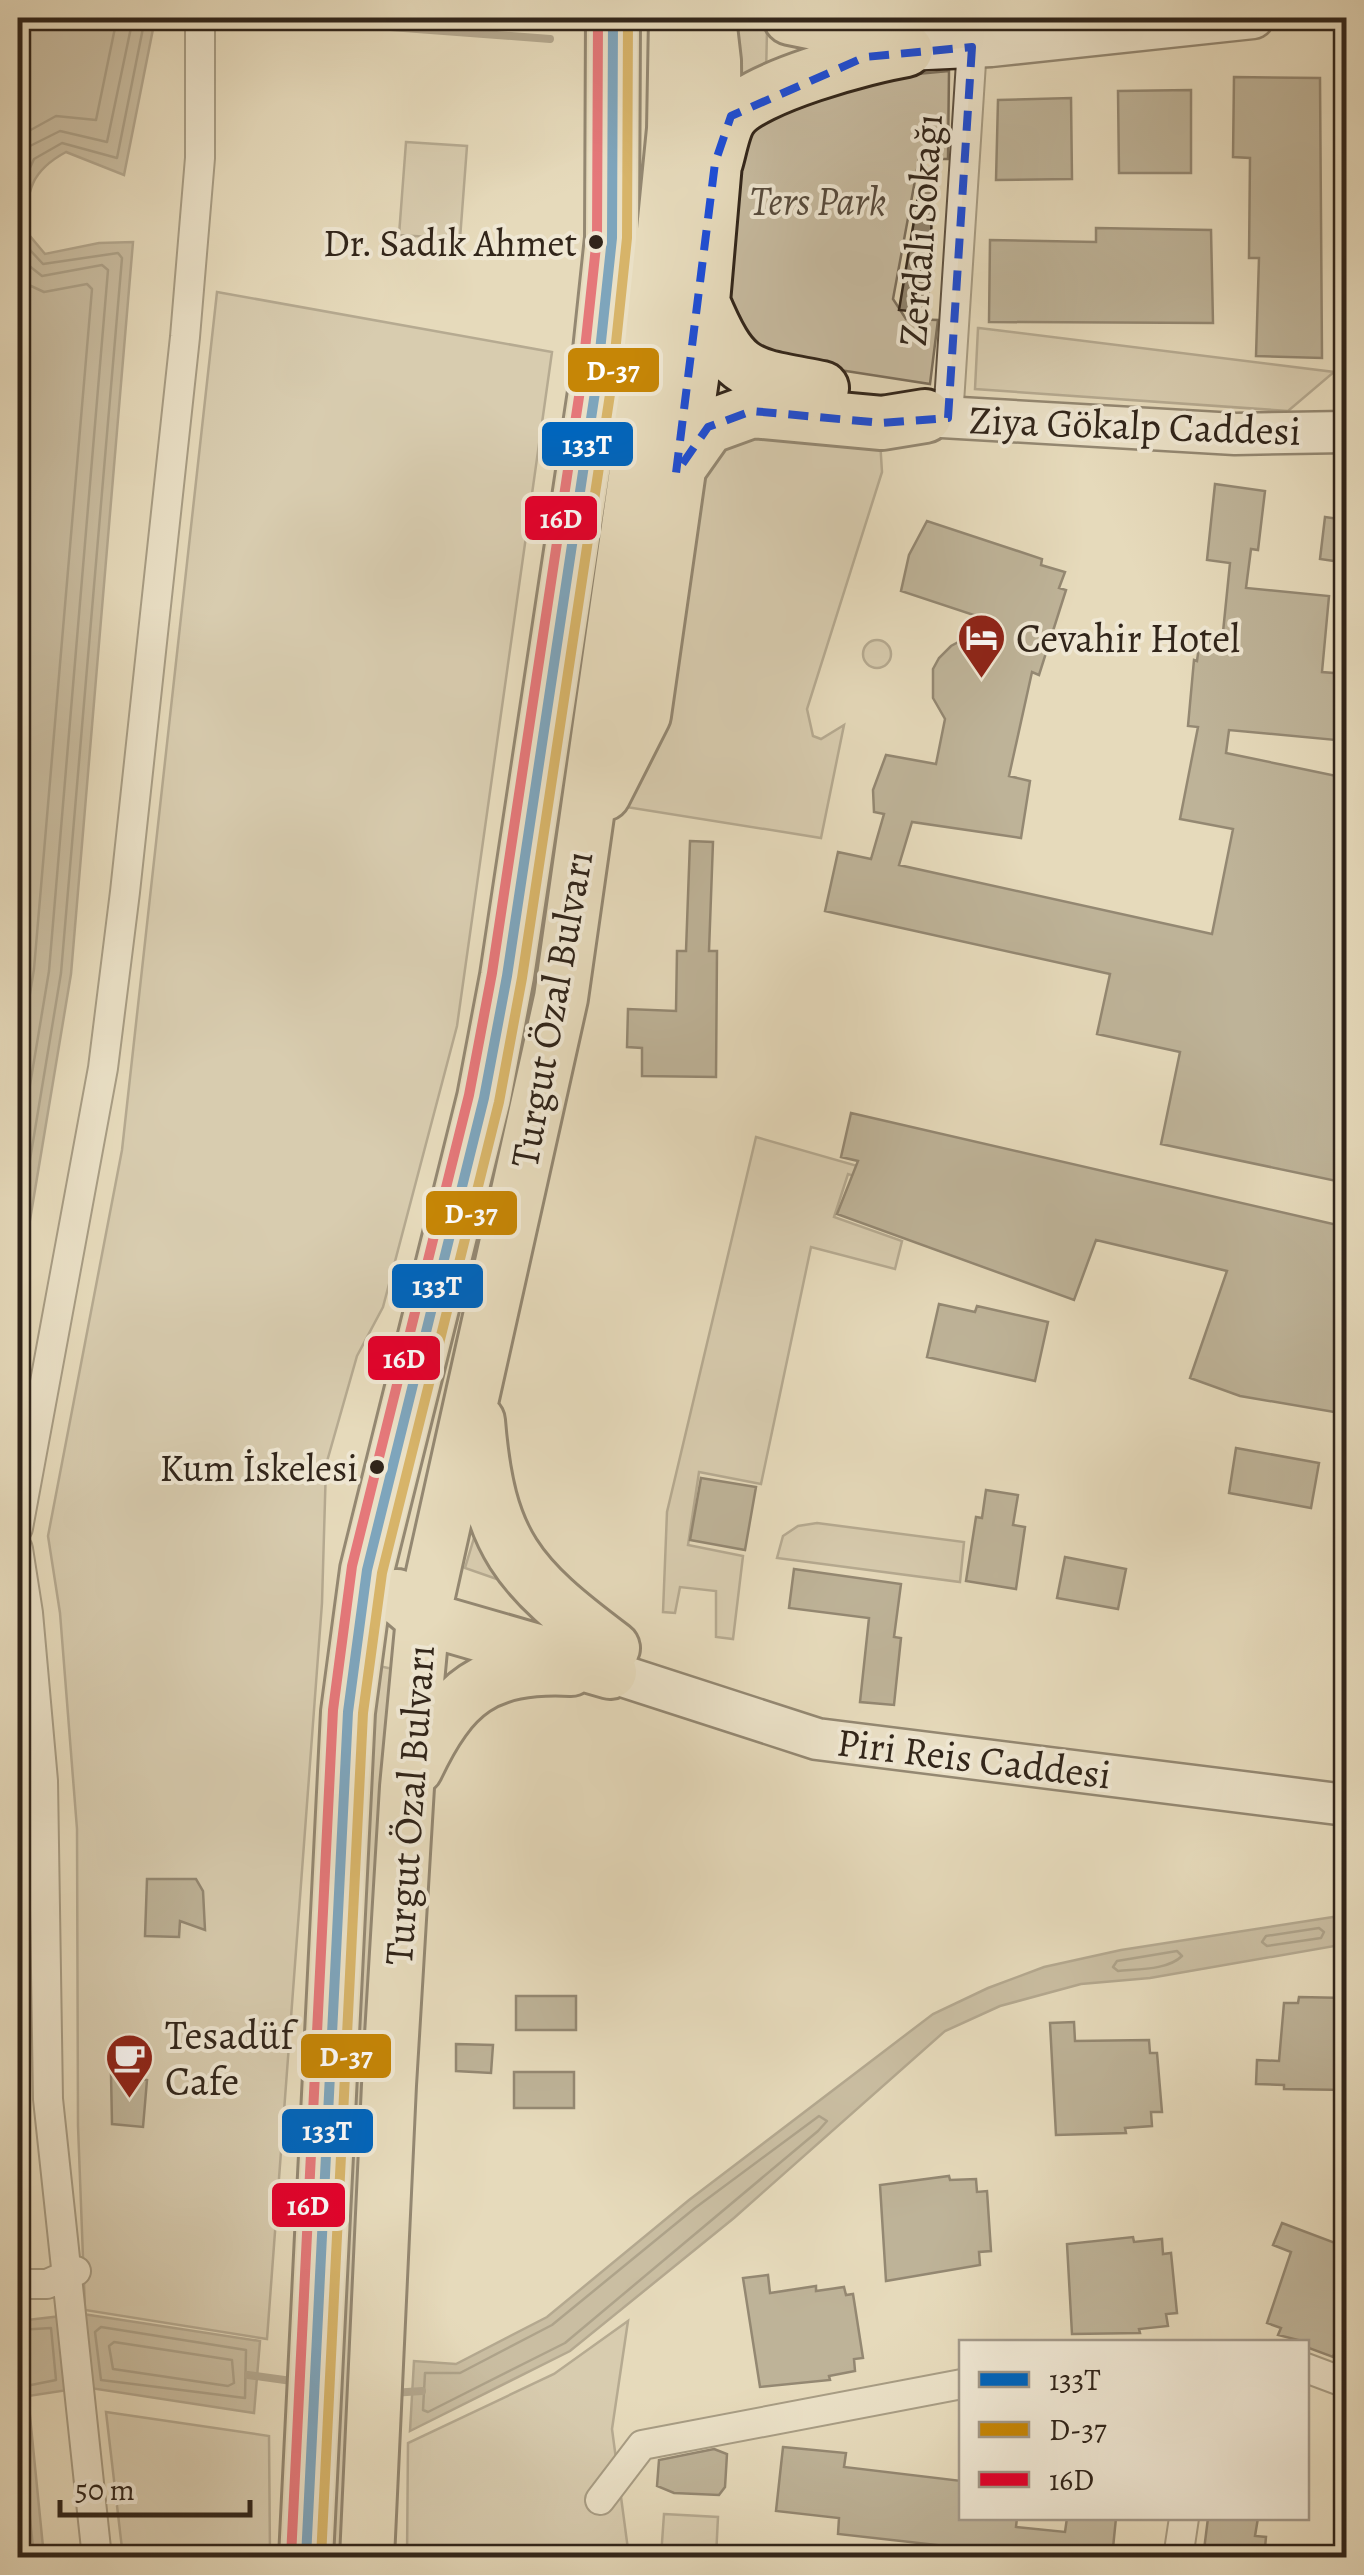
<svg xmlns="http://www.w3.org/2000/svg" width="1364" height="2575" viewBox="0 0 1364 2575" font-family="Alegreya,serif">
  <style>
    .green { fill: #c7bba0; stroke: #7c705d; stroke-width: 2.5 }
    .water { fill: #a89c84; stroke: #786c5a; stroke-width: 2.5 }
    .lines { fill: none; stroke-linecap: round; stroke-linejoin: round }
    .shore { stroke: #6c604f; stroke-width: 2.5 }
    .stream { stroke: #786c5a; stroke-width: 8 }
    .building { fill: #8f836e; stroke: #31251a; stroke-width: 2.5 }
    .street-casing { stroke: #5e5242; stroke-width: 32 }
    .secondary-casing { stroke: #31251a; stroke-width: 45 }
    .highway-casing { stroke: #31251a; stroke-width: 58 }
    .street { stroke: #efe7d3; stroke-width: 28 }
    .secondary { stroke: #efe7d3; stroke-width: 40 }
    .highway { stroke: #e6dabb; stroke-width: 52 }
    .bus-1-casing { stroke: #efe7d3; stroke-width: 18 }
    .bus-2-casing { stroke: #efe7d3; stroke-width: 18 }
    .bus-3-casing { stroke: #efe7d3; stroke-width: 18 }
    .bus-1 { stroke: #0065bd; stroke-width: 10 }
    .bus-2 { stroke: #c68606; stroke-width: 10 }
    .bus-3 { stroke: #e4002b; stroke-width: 10 }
    .marked { fill: none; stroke: #1d4ed8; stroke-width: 8; stroke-dasharray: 20 12; stroke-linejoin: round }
    .bus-dot { fill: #31251a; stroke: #efe7d3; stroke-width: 4 }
    .labels { text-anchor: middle; stroke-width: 8; stroke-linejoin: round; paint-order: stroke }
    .bus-label { font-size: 38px; fill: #31251a; stroke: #efe7d3; text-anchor: end }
    .park-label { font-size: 40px; font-style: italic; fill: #564a3c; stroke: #efe7d3 }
    .street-label { font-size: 40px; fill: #31251a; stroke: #efe7d3 }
    .poi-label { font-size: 40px; fill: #31251a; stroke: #efe7d3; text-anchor: start }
    .line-badge { stroke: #efe7d3; stroke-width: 4 }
    .badge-label { font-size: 28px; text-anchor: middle; font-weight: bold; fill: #fff }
  </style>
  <rect width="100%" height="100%" fill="#e6dabb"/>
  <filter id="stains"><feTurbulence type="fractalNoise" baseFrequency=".002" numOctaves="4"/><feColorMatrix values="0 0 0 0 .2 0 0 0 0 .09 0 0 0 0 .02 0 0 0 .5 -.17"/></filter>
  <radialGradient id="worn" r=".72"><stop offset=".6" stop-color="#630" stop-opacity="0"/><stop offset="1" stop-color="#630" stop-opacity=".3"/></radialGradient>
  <path class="green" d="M737,21L767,30L766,75L739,87Z
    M949,71L948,159H919L893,299L906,319L938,320L930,384L762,358L746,348L721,276L748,127L884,77Z
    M406,142L467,146L460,239L399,235Z
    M217,292L552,352L457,1026L383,1307L357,1356L326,1465L322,1603L267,2339L85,2310L78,2126L77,1829L60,1613L48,1536L122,1150Z
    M978,328H979L1334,372L1288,411L975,389Z
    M731,432L880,440L882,472L807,709L813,736L821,739L844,725L821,838L620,806L697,459Z
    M863 654a14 14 0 1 1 28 0a14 14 0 1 1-28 0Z
    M756,1137L896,1177L892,1188L848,1174L834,1217L902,1241L895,1269L811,1247L761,1484L699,1472L688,1545L743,1556L733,1639L716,1637V1591L680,1587L675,1613L663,1612L667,1512Z
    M817,1523L964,1542L960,1582L777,1558L783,1536L798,1526Z
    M477,1528L514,1585L465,1568Z
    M374,1665L393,1669L344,2557L324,2558Z
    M628,2321L612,2429L629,2557L407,2558L408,2443L554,2374Z
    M106,2412L269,2436L270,2557H123Z
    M664,2514L718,2517L716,2557H661Z"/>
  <path class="water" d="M18,18H77L91,22L103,18H170L155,19L124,175L66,152C29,172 28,191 25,230L45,254L99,243L133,242L71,974L18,1292Z
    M1346,1915V1944L1150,1978L1081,1984L1000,2006L945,2031L734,2218L570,2351L410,2431L414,2361L456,2364L547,2317L689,2200L933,2014L988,1988L1044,1967L1121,1950Z
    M83,2314L260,2341L254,2413L90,2388Z
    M62,2316L68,2390L28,2396L44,2557L18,2558V2321Z"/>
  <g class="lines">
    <path class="shore" d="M18,137L56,116L96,120L117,18
      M18,164L28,147L60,131L107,142L133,18
      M18,194L34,159L62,143L117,158L145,18
      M18,237L43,264L118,253L122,258L61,973L18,1232
      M18,257L42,276L102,265L108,270L49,971L18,1157
      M18,280L44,292L87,284L92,289L34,969L18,1067
      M1319,1928L1324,1932L1321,1938L1267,1946L1262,1942L1266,1936Z
      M1177,1951L1182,1956C1168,1970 1138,1969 1118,1971L1113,1967L1117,1961Z
      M819,2116L827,2121L818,2131L565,2343L428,2412L423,2410L425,2373H460L552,2325L695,2208Z
      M101,2327L246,2350L245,2398L101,2380L95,2332Z
      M18,2330L51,2328L56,2380L26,2386L18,2396L34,2558
      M114,2342L232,2360L234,2383L228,2386L113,2369L109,2346Z"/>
    <path class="stream" d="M270,18L550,39
      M248,2375L299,2382
      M392,2393L422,2391"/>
  </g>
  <path class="building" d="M1234,77L1320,78L1322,358L1256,356L1259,258H1249L1250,158L1233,157Z
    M1191,90V173H1119L1118,91Z
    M1071,98L1072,179L996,180L998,100Z
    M920,185L933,186L928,313L899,310Z
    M1096,228L1211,230L1213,323L989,322L990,240L1096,242Z
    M1215,484L1265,491L1258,550L1251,549L1246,588L1329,596L1322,672L1346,674V741L1229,730L1226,753L1346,778V1183L1161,1144L1180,1052L1097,1034L1110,974L825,911L838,852L871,859L884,814L874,812L873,790L886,755L936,764L945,719L933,698V669L939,658L951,646L995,622L901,591L909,555L927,521L1042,559L1041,565L1065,572L1059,588L1066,590L1039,675L1032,672L1009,776L1030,781L1021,838L912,822L899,865L1212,934L1233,829L1180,819L1198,727L1188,726L1194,660L1197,661L1200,639L1222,642L1230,563L1207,560Z
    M1325,517L1346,520L1341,562L1320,559Z
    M690,841L713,842L709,951H717L716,1077L642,1076V1048L627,1047L628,1009L676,1011L677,951H686Z
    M851,1113L1346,1227V1414L1240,1396L1190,1378L1227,1271L1096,1240L1074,1300L837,1214L858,1161L841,1157Z
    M939,1304L975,1312L977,1306L1048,1322L1035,1381L927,1357Z
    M1236,1448L1319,1463L1311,1508L1229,1493Z
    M701,1478L756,1487L745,1550L690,1540Z
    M986,1490L1018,1495L1013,1525L1025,1527L1016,1589L966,1581L976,1517L982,1518Z
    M1065,1557L1126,1569L1118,1609L1057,1598Z
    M794,1569L901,1584L894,1637L901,1638L894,1705L860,1702L869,1618L789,1608Z
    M147,1879H196L203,1891L205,1930L180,1921L179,1937L145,1936Z
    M516,1996H576V2030H516Z
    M1299,1997L1346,1998V2090L1284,2089V2085L1256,2084L1257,2060L1279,2061L1284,2003H1298Z
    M1074,2022L1075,2041L1149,2040L1150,2053H1157L1162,2112H1151L1152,2126L1125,2128L1126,2133L1056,2135L1050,2023Z
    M456,2044L493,2045L491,2073L456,2071Z
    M514,2072H574V2108H514Z
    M111,2074L147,2080L143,2127L112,2124Z
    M949,2176L950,2180L976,2179L977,2192L987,2191L991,2251L979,2252L980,2265L886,2281L880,2185Z
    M1282,2223L1346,2247V2353L1336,2349L1333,2357L1306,2347V2342L1278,2335L1281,2328L1267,2323L1291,2252L1273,2245Z
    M1133,2237L1134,2242L1162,2239L1163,2254L1171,2253L1177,2313L1166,2314L1168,2326L1139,2329L1140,2333L1072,2334L1067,2244Z
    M768,2275L770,2293L816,2286V2291L844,2287L846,2295L853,2294L863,2358L854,2359L855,2371L829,2376L830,2380L760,2387L743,2278Z
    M783,2447L846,2453L844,2467L962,2481V2518H1017L1016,2527L1065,2532L1067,2518H1116L1112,2558H953L955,2547L838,2534L839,2518L776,2511Z
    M714,2449L727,2454L725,2487L719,2495L674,2493L657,2486L659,2460Z
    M1208,2518H1258L1255,2536L1266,2537L1264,2558H1203Z"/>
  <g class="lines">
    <defs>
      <path id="street" d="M948,418L972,47
        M18,1528L103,1068L125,892L185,337L200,158V18
        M18,1549L28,1613L43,1781L48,2099L97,2558
        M18,2284H47L76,2271
        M1306,2368L1346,2383
        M600,2500L642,2445L962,2384
        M1178,2558L1184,2518"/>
      <path id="secondary" d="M907,18L906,50L991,46L1253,18
        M925,416L1235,434L1346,432
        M610,1672L817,1739L1346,1805"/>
      <path id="highway" d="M790,18L864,33L904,50
        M716,162C720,149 723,128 731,117C752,87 869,56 906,50
        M703,302C735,378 745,373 822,388
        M677,471L708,427L752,411L882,423L925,416
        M604,794L644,715L703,302L715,163L714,61L709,18
        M478,1421C488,1544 517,1576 613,1648
        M397,1596L423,1618L610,1672
        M416,1768C452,1692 485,1665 571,1669
        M306,2558L348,1712L367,1570L484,1098L507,976L597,379L612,238L613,18
        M367,2558L389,2085L407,1787L423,1618L561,998L650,372L674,129L676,18"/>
    </defs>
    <use href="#street" class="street-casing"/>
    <use href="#secondary" class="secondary-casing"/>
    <use href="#highway" class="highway-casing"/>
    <use href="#street" class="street"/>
    <use href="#secondary" class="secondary"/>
    <use href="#highway" class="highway"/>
    <defs>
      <path id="bus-1" d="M306,2558L348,1712L367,1570L484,1098L507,976L597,379L612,238L613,18"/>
      <path id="bus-2" d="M321,2558L363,1713L382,1573L499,1102L522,978L612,381L627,238L628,18"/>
      <path id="bus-3" d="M291,2557L333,1710L352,1566L469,1095L492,973L582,377L597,237L598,18"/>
    </defs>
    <use href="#bus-1" class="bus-1-casing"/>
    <use href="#bus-2" class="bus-2-casing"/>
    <use href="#bus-3" class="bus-3-casing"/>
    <use href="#bus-1" class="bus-1"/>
    <use href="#bus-2" class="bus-2"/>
    <use href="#bus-3" class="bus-3"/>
  </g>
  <path d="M0 0H1364V2575H0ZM972,47L948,418L882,423L752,411L708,427L676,473L715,163L731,116L865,57Z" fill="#e6dabb" fill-opacity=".55" fill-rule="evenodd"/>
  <path class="marked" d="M972,47L948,418L882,423L752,411L708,427L676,473L715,163L731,116L865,57Z"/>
  <defs>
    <symbol id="hotel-pin" viewBox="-11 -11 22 30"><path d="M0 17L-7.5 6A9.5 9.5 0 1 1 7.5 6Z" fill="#8f2418" stroke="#efe7d3"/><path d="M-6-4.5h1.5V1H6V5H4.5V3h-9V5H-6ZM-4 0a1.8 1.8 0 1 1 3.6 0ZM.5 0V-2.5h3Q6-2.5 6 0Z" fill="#fff"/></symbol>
    <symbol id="cafe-pin" viewBox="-11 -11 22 30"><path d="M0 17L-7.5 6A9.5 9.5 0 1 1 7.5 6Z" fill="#8f2418" stroke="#efe7d3"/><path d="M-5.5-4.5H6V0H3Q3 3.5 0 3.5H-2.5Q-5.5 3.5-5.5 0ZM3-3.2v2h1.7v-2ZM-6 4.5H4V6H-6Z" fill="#fff"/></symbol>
  </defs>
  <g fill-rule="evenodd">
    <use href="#hotel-pin" x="954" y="610" width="55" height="75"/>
    <use href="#cafe-pin" x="102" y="2030" width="55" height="75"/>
  </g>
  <g class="bus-dot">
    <circle cx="596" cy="242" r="9"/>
    <circle cx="377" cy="1467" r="9"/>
  </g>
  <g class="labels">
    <g class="bus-label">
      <text x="577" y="256">Dr. Sadık Ahmet</text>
      <text x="358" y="1481">Kum İskelesi</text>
    </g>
    <g class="park-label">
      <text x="818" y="215">Ters Park</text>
    </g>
    <g class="street-label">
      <text transform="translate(920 230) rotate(-86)" y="14">Zerdalı Sokağı</text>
      <text transform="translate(1135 425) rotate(2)" y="14">Ziya Gökalp Caddesi</text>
      <text transform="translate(551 1009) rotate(-80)" y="14">Turgut Özal Bulvarı</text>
      <text transform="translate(974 1758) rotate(7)" y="14">Piri Reis Caddesi</text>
      <text transform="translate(409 1805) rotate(-86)" y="14">Turgut Özal Bulvarı</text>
    </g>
    <g class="poi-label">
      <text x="1016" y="652">Cevahir Hotel</text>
      <text x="165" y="2049">Tesadüf<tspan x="165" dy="46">Cafe</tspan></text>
    </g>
  </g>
  <g class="line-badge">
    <rect x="566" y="346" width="95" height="48" rx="10" fill="#c68606"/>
    <rect x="540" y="420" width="95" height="48" rx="10" fill="#0065bd"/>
    <rect x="523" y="494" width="76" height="48" rx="10" fill="#e4002b"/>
    <rect x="424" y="1189" width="95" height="48" rx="10" fill="#c68606"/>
    <rect x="390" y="1262" width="95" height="48" rx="10" fill="#0065bd"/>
    <rect x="366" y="1334" width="76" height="48" rx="10" fill="#e4002b"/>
    <rect x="299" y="2032" width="94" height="48" rx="10" fill="#c68606"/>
    <rect x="280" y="2107" width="95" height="48" rx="10" fill="#0065bd"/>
    <rect x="270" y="2181" width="77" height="48" rx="10" fill="#e4002b"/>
  </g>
  <g class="badge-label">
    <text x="613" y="380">D-37</text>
    <text x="587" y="454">133T</text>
    <text x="561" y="528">16D</text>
    <text x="471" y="1223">D-37</text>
    <text x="437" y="1295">133T</text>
    <text x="404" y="1368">16D</text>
    <text x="346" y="2066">D-37</text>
    <text x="327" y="2140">133T</text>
    <text x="308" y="2215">16D</text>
  </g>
  <rect width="1364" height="2575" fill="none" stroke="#e6dabb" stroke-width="60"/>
  <rect x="20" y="20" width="1324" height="2535" fill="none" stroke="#31251a" stroke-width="5"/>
  <rect x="30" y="30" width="1304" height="2515" fill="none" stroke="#31251a" stroke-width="2.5"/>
  <rect x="959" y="2340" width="350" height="180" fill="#efe7d3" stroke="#a39989" stroke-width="2.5"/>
  <rect x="979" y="2372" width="50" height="15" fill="#0065bd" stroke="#a39989" stroke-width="2.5"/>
  <text x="1049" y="2390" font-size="30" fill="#31251a">133T</text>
  <rect x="979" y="2422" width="50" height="15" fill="#c68606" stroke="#a39989" stroke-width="2.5"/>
  <text x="1049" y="2440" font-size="30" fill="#31251a">D-37</text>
  <rect x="979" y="2472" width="50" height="15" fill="#e4002b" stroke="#a39989" stroke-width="2.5"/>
  <text x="1049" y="2490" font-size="30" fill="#31251a">16D</text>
  <path d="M60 2500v15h190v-15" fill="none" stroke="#31251a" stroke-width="5"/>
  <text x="75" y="2500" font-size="30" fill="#31251a" stroke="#efe7d3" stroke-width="8" paint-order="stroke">50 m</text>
  <rect width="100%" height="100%" filter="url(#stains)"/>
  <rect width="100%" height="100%" fill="url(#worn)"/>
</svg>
